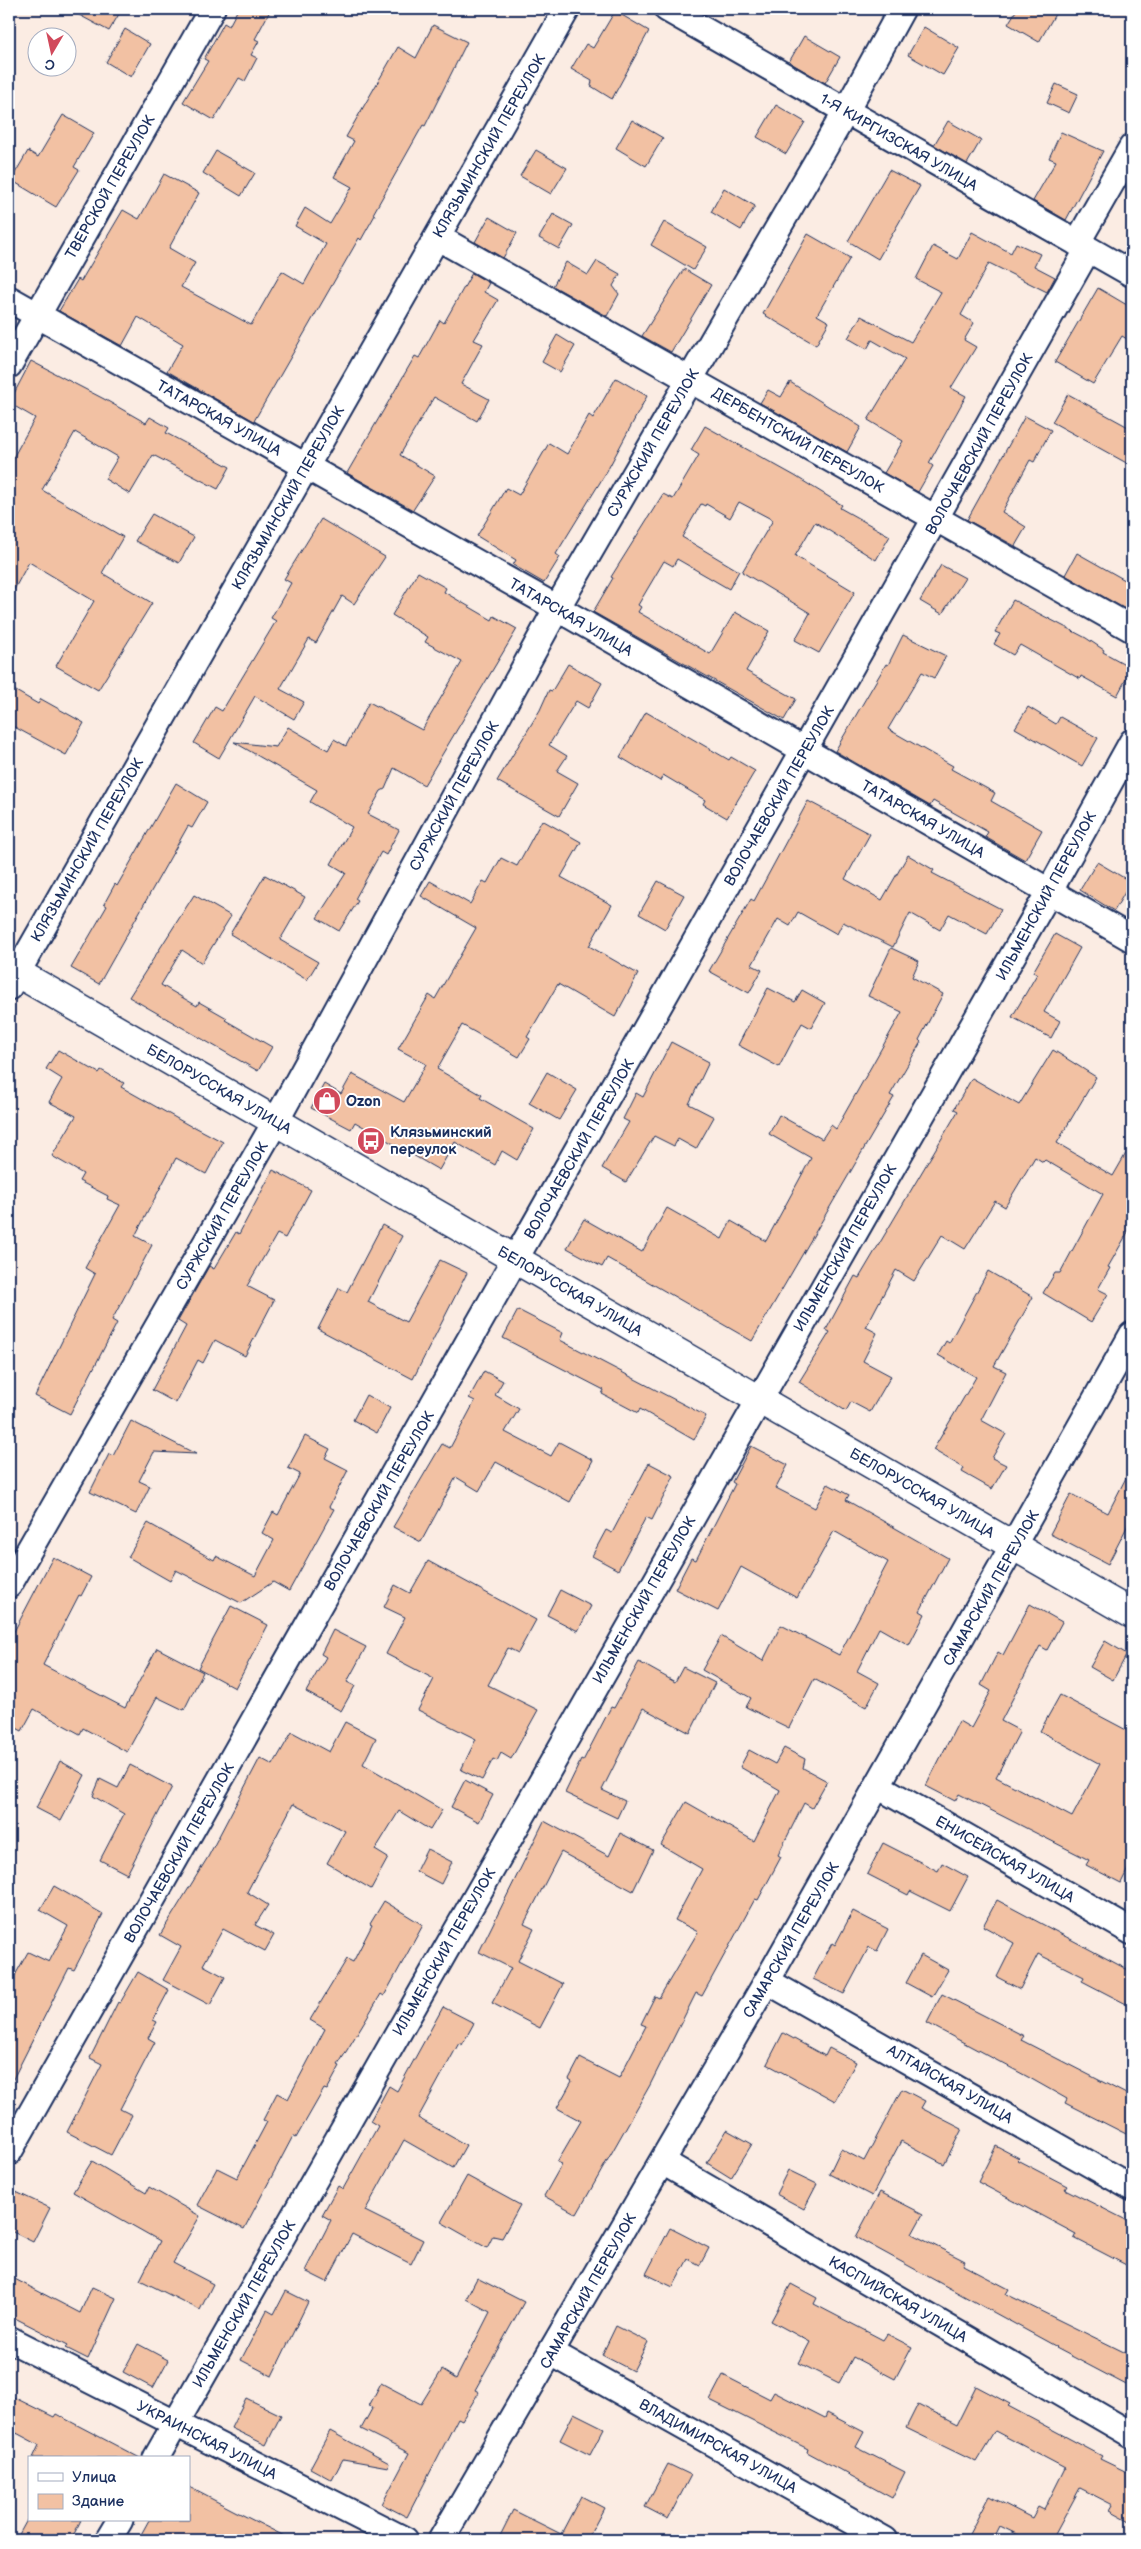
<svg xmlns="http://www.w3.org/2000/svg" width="1141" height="2549" viewBox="0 0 1141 2549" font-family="'Balsamiq Sans',sans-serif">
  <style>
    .building { fill: #f2c1a3; stroke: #1b2f5e }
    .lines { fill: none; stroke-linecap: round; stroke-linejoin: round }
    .street-casing { stroke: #1b2f5e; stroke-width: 29 }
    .secondary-casing { stroke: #1b2f5e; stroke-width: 31 }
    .street { stroke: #fff; stroke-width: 25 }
    .secondary { stroke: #fff; stroke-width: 28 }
    .labels { text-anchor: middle; stroke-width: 4; stroke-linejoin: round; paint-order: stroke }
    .street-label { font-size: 15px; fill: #1b2f5e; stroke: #fff }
    .poi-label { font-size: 15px; font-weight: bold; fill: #1b2f5e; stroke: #fff; text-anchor: start }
  </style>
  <rect width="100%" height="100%" fill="#fbece3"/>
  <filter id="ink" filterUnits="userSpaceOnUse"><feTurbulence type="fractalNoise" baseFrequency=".02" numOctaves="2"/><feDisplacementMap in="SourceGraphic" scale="10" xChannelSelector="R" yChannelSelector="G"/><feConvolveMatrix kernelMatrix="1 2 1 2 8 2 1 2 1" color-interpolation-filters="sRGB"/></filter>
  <g filter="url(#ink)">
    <path class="building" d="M68,9H122L109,31Z
      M238,9H271L255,39L259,41L251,55L257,58L245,81L239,78L214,120L183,102L208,61L204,59L224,23L229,26Z
      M1017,9H1058L1039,42L1008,24Z
      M615,11L649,31L612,99L591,86L592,81L571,69L586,44L593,48Z
      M433,25L467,42L425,126L423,125L373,214L375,215L361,240L359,238L254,421L167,371L183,344L138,317L122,346L59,311L78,279L81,281L123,210L139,219L164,174L199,193L169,248L195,263L181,287L251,325L282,271L304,284L326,244L295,226L305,208L330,224L352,187L334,177L354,141L346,137L398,47L416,58Z
      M924,27L959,48L943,75L908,55Z
      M125,29L150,44L131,77L106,62Z
      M804,36L840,57L825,83L789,62Z
      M1056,84L1078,94L1069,113L1047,103Z
      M776,105L805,122L786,154L757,137Z
      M63,115L94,133L74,167L79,170L56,207L11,180L28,151L38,157Z
      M632,120L663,138L646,166L616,148Z
      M948,121L981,140L967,164L934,145Z
      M1061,132L1103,151L1066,220L1033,201L1056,161L1049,158Z
      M536,150L567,168L551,194L520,176Z
      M216,151L255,173L241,196L203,173Z
      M889,170L920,186L878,259L848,241Z
      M724,188L755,206L741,230L711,212Z
      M553,214L573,225L559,249L539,238Z
      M489,217L517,233L503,258L475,242Z
      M664,222L707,247L693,270L651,245Z
      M972,232L1011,253L1016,243L1040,254L1034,266L1055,277L1047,292L989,263L961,315L974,323L964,340L976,347L951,388L966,396L929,463L933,466L918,492L884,473L903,441L868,420L905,359L872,340L867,349L848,338L861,316L911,342L941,292L916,279L933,246L958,259Z
      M808,234L850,258L817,315L829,322L816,345L763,314Z
      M597,261L620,274L613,286L619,294L607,316L553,286L566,262L588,275Z
      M684,269L711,285L671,352L642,336Z
      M472,273L489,283L484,292L498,300L474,340L483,344L461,384L489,399L477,421L434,397L400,455L435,476L413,510L347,473L415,356L419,358L440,320L444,323Z
      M1098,288L1132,308V342L1122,336L1093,384L1055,362Z
      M557,335L575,346L560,372L542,362Z
      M31,361L104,399L146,423L150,417L169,428L166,433L230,467L218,489L153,455L130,494L105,479L118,457L75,432L42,490L123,537L102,573L152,603L98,690L56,666L94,601L29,562L9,599V465L35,418L9,403Z
      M616,378L647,396L607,471L556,554L560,557L544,583L513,565L516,560L477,536L506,488L519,495L549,443L567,454L589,415L593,418Z
      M790,382L861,427L847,452L760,403L768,390L781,397Z
      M1068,394L1132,429V466L1052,422Z
      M1025,416L1051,430L1034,462L1030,460L1002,512L1026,527L1015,546L967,520Z
      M705,426L795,476L842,505L840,508L890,536L876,560L815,522L795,556L855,592L819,653L795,640L810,613L742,572L773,520L739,502L730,518L706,504L705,506L701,504L682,537L739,571L729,589L677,559L673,566L664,561L638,605L641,607L638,612L710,654L735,612L769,631L746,671L796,699L784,720L593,612L613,578L611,577L663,494L673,499L699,455L691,450Z
      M152,514L194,537L179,563L135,541Z
      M321,519L385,557L354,604L342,596L316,643L309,639L280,689L304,702L294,719L255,696L219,758L194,743L215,707L222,711L276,621L271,618L291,583L284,579Z
      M1077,553L1132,584V613L1065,575Z
      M941,565L965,578L942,614L920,601Z
      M418,572L446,588L444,592L492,620L494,616L517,629L424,785L394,768L385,789L381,791L368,814L399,830L386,855L381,852L355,899L358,901L339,931L317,918L346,873L331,864L352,827L310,802L317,790L234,742L276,747L288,727L328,750L334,739L346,746L369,702L422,730L462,662L425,642L428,637L392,615Z
      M1013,600L1086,638L1104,650L1103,652L1132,668L1117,696L1081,676L1080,679L1020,645L1013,655L994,644L1000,634L995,632Z
      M903,635L946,656L934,678L922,672L888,729L953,766L951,769L995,793L991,801L1042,830L1025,860L985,837L988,832L933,801L930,806L835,751L886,664L888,665Z
      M568,664L602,683L588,708L576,701L549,745L567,756L557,771L578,783L559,816L497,781L540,710L549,690L552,691Z
      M9,687L38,704L41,699L84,723L66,755L9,724Z
      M1028,707L1056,724L1060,717L1098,738L1082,766L1015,728Z
      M646,712L729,760L731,757L755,771L727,818L703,804L705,800L663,775L660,781L620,757Z
      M176,783L207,802L192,828L188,826L99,984L71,968L107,906L104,904L115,884L117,886Z
      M808,801L870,834L845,879L882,900L908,855L934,870L932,873L1001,909L987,934L949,914L940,930L910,913L893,947L843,922L837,934L798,912L790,926L778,919L752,965L762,970L749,993L709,971L751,899L754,901Z
      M542,820L581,842L561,877L612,905L589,946L638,974L615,1017L558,984L527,1037L530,1039L519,1057L462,1025L437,1069L482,1095L480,1098L534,1129L517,1160L502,1151L495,1165L455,1142L439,1170L355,1122L351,1129L311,1108L324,1084L341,1094L352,1074L404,1102L426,1064L398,1049L429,995L435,999L476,928L421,896L430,881L470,904L483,881L487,883L501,858L517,866Z
      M1097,862L1131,882L1114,911L1080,890Z
      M265,875L305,897L280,940L318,962L307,980L230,934Z
      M658,881L684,895L665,929L639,914Z
      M194,895L231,916L202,963L182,950L161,985L197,1006L199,1002L227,1018L225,1020L272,1047L258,1071L129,997Z
      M1055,934L1080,948L1044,1012L1060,1021L1051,1038L1012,1017L1037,974L1033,972Z
      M891,948L919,961L912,977L943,994L919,1040L921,1042L890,1095L894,1097L752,1341L607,1258L602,1267L567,1248L584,1219L642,1252L667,1208L722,1239L731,1221L766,1241L811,1158L769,1134L779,1115L822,1139L831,1125L836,1129L902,1012L868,996Z
      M768,988L795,1002L802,990L825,1003L811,1028L802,1023L779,1067L738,1045Z
      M671,1042L709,1062L689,1104L714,1117L696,1149L678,1139L674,1146L654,1136L626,1182L602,1168L629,1122L623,1119L636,1093L643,1097Z
      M58,1050L99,1073L101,1070L124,1083L121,1087L192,1127L193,1126L223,1142L206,1174L176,1158L135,1236L152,1245L112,1320L117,1323L70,1414L35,1396L95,1274L85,1268L120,1205L107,1199L108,1196L79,1181L83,1174L52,1156L76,1116L49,1102L62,1079L46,1069Z
      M1053,1050L1096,1077L1057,1143L1113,1176L1132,1143V1225L1108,1267L1110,1268L1098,1289L1108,1294L1091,1322L1043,1293L1055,1273H1060L1103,1194L1045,1160L1043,1162L1035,1157L1005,1207L995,1201L965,1249L942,1235L914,1281L896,1270L866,1327L877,1333L863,1361L891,1376L870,1412L851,1402L846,1411L799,1382L830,1332L826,1330L855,1276L859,1278L958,1111L954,1109L972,1078L1019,1105Z
      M547,1072L577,1090L559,1120L529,1103Z
      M273,1170L311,1190L285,1238L277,1234L247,1286L274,1300L245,1356L215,1340L203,1363L198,1360L176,1403L152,1390L186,1326L178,1321L209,1266L214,1269L236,1232L239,1234Z
      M382,1225L402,1236L368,1302L406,1322L440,1260L467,1273L413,1379L318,1329L339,1288L347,1292Z
      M988,1271L1033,1297L994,1366L1006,1372L981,1420L1006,1434L992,1458L1006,1465L992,1489L962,1472L964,1468L933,1450L976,1377L938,1355L946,1341L949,1343Z
      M518,1310L563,1333L560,1340L706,1416L694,1440L640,1409L638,1413L602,1394L604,1390L503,1338Z
      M484,1371L503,1381L495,1395L519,1409L505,1432L551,1456L559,1442L593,1460L570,1502L496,1462L479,1491L456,1477L421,1542L393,1527L442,1444L450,1448L475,1401L469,1398Z
      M366,1395L390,1408L377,1433L353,1420Z
      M131,1421L196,1454L154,1452L139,1481L150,1486L136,1514L90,1492L109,1454L113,1456Z
      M305,1436L330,1449L325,1458L348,1470L329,1507L334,1509L289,1591L273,1582L241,1603L176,1570L170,1581L128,1557L148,1523L214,1560L216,1556L255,1576L274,1540L262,1533L273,1512L278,1515L300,1474L288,1468Z
      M751,1446L788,1465L776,1488L815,1508L828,1484L849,1495L846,1500L948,1558L920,1611L925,1614L909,1645L879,1628L857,1671L879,1683L866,1707L814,1679L789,1728L746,1707L751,1698L702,1670L721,1636L763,1661L781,1625L839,1655L888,1562L834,1531L797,1598L741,1567L718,1611L675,1589L691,1558L696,1560L735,1484L732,1482Z
      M649,1463L674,1476L652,1520L646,1517L618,1570L592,1556L606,1530L612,1533Z
      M1132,1466V1517L1108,1564L1050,1534L1071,1494L1108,1513Z
      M53,1557L91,1577L81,1596L79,1595L43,1665L125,1708L157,1648L203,1672L184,1710L157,1697L127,1752L83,1728L80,1734L34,1709L22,1731L9,1724V1641Z
      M428,1561L536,1620L518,1653L508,1648L488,1685L538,1710L511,1759L501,1753L497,1761L493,1759L482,1780L461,1770L476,1739L418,1710L434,1679L386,1654L405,1617L384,1607L395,1585L410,1593Z
      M560,1590L591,1606L578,1631L547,1615Z
      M1030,1604L1062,1622L1047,1650L1040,1646L1001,1721L1020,1731L996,1777L1072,1817L1100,1764L1040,1731L1060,1695L1132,1733V1861L1121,1883L1086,1865L1089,1860L959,1794L955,1801L926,1786L959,1721L971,1728L991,1691L981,1685L998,1652L1003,1655Z
      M231,1606L268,1625L235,1688L198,1668Z
      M333,1630L366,1647L347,1682L355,1686L341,1711L306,1692L326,1657L321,1654Z
      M1105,1641L1127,1654L1113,1680L1090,1667Z
      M639,1662L675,1682L683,1667L715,1683L690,1733L643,1708L602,1790L625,1801L617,1818L565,1793L581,1760L583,1761L611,1707L614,1708Z
      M345,1722L376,1738L363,1764L442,1810L430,1830L399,1811L375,1850L388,1858L371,1889L327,1863L345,1831L293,1804L247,1892L268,1905L255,1925L274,1935L265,1951L223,1929L203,1965L225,1977L210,2005L163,1980L181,1947L160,1935L208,1857L260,1758L273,1765L292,1732L329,1752Z
      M784,1748L805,1759L803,1768L827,1781L812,1808L804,1803L778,1855L781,1857L758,1900L755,1899L702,1996L696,1993L650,2085L577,2214L544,2196L562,2164L557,2162L581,2121L557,2108L572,2081L569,2079L580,2058L619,2078L646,2026L641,2024L655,1996L659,1998L698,1932L675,1920L702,1869L661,1845L686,1802L754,1841L780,1790L740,1767L749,1750L775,1764Z
      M60,1761L85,1775L61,1821L36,1808Z
      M130,1765L172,1787L127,1874L100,1860L124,1814L93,1796L100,1779L118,1788Z
      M465,1780L493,1795L479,1822L451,1807Z
      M544,1821L609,1856L620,1833L653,1850L633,1891L561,1852L524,1924L534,1929L518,1961L563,1984L540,2028L492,2003L511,1968L479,1952Z
      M883,1843L938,1871L942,1863L968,1877L950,1911L910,1891L908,1895L867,1874Z
      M427,1849L452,1862L441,1884L416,1871Z
      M54,1886L103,1914L74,1970L69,1968L9,2087V1986L28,1952L49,1962L68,1926L40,1910Z
      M997,1900L1132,1972V2007L1082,1981L1084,1977L1038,1954L1020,1989L997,1977L1014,1943L983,1926Z
      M384,1901L423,1925L384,1996L381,1994L338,2065L340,2066L327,2090L324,2089L296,2138L293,2136L244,2229L197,2205L217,2168L237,2178L267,2122L263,2120L277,2093L288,2099L325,2029L310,2020L347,1959L353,1962L372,1925L370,1924Z
      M853,1911L888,1929L877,1951L869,1947L844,1994L813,1979L832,1943L835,1945Z
      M921,1955L948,1970L932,1997L906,1983Z
      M138,1972L169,1990L153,2020L157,2022L148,2038L155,2042L120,2109L132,2115L111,2155L67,2132L102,2064L90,2058L118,2002L120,2003Z
      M942,1994L1024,2036L1021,2040L1132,2097V2137L1065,2103L1067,2099L1028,2077L927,2023Z
      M443,2007L474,2023L462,2045L459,2043L418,2118L466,2145L453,2168L404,2140L365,2211L423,2240L411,2264L352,2234L327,2282L305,2271L331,2220L322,2215L338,2186L343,2189L378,2126L370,2121L389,2086L397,2091Z
      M783,2033L825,2056L829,2048L856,2062L835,2101L767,2064Z
      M902,2089L925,2101L921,2108L962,2129L944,2164L901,2141L872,2196L829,2174L841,2149L864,2161Z
      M727,2130L752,2144L731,2178L707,2163Z
      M996,2146L1019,2158L1017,2160L1067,2186L1065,2189L1132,2223V2268L1074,2238L1076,2234L978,2182Z
      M92,2161L146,2193L149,2187L200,2216L173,2263L213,2284L200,2310L140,2280L160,2241L73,2192Z
      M788,2170L817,2184L804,2209L776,2194Z
      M467,2176L520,2205L502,2238L493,2236L487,2248L441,2222Z
      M16,2192L50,2208L33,2242L9,2230V2206Z
      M880,2192L923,2214L912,2234L965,2261L963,2265L1009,2289L1006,2294L1132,2356V2388L1056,2348L1057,2347L856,2237Z
      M670,2228L709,2248L700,2265L688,2259L673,2287L646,2274Z
      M9,2276L80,2313L92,2287L116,2298L88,2359L66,2348L68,2345L9,2315Z
      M477,2278L524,2302L475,2390L479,2392L462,2420L458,2418L407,2517L382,2504L409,2453L361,2429L373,2407L369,2406L381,2383L421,2404L442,2370L456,2379L490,2312L466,2299Z
      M791,2284L817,2298L814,2304L883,2340L887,2334L912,2347L895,2379L853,2357L839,2383L799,2363L810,2342L771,2321Z
      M286,2291L308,2302L272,2376L241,2360L267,2310L274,2314Z
      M616,2326L648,2342L633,2371L602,2355Z
      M138,2344L168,2360L153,2388L123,2372Z
      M723,2375L770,2399L774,2392L825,2418L827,2413L864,2432L856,2447L905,2472L892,2498L807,2452L808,2449L710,2400Z
      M976,2386L1010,2404L1008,2406L1102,2456L1100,2459L1129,2473L1132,2467V2522L1110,2510L1113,2505L1080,2488L1052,2540H1029L1000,2526L993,2540H966L989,2496L1032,2518L1038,2507L1044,2510L1065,2468L995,2431L976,2462L906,2428L918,2404L957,2424Z
      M9,2395L54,2417L56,2414L140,2458H33L39,2445L9,2429Z
      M246,2398L281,2415L266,2445L231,2428Z
      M574,2413L604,2428L590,2455L560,2440Z
      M330,2431L389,2463L388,2467L343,2459L332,2480L310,2468Z
      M668,2464L691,2475L668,2519L645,2507Z
      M189,2487L233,2510L292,2540H138L149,2520H189Z
      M581,2496L604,2508L587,2540H498L513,2510L561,2534Z
      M27,2520H81L71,2540H16Z"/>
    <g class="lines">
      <defs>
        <path id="street" d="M667,9L1132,274
          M437,237L1132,629
          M1077,243L1132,147
          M9,299L557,608L1132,939
          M9,365L212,9
          M9,987L567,9
          M9,1585L276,1121L557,608L846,111L902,9
          M878,1786L1132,1932
          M767,1981L1132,2188
          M9,2152L1088,249
          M663,2162L1132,2435
          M9,2339L405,2540
          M552,2353L885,2540
          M156,2458L1049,892L1132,742
          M108,2540L120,2520
          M441,2540L767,1981L1132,1335"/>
        <path id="secondary" d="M9,968L1132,1614"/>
      </defs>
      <use href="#street" class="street-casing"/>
      <use href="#secondary" class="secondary-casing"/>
      <use href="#street" class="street"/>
      <use href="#secondary" class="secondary"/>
    </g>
  </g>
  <defs>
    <symbol id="shop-disc" viewBox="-11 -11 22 22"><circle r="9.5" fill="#d1495b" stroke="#fff"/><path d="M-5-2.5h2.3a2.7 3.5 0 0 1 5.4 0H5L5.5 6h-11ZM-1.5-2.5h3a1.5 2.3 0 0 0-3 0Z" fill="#fff"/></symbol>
    <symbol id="bus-disc" viewBox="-11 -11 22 22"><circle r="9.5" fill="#d1495b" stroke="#fff"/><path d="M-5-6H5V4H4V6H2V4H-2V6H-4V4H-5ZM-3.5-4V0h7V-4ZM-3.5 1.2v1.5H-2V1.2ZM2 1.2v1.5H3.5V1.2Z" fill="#fff"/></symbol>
  </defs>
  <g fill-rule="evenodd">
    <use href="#shop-disc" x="311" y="1085" width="32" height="32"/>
    <use href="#bus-disc" x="355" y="1125" width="32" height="32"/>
  </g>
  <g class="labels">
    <g class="street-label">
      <text transform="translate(899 142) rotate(30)" y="5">1-Я КИРГИЗСКАЯ УЛИЦА</text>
      <text transform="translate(489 146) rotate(-60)" y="5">КЛЯЗЬМИНСКИЙ ПЕРЕУЛОК</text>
      <text transform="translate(110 187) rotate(-60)" y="5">ТВЕРСКОЙ ПЕРЕУЛОК</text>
      <text transform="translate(219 418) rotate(29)" y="5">ТАТАРСКАЯ УЛИЦА</text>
      <text transform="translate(798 440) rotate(30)" y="5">ДЕРБЕНТСКИЙ ПЕРЕУЛОК</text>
      <text transform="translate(653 443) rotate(-60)" y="5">СУРЖСКИЙ ПЕРЕУЛОК</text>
      <text transform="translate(979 444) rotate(-61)" y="5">ВОЛОЧАЕВСКИЙ ПЕРЕУЛОК</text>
      <text transform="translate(288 498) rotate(-60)" y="5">КЛЯЗЬМИНСКИЙ ПЕРЕУЛОК</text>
      <text transform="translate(571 617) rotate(30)" y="5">ТАТАРСКАЯ УЛИЦА</text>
      <text transform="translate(454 796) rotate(-61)" y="5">СУРЖСКИЙ ПЕРЕУЛОК</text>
      <text transform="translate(779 796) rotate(-60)" y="5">ВОЛОЧАЕВСКИЙ ПЕРЕУЛОК</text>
      <text transform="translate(923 819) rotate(30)" y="5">ТАТАРСКАЯ УЛИЦА</text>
      <text transform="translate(87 850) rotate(-60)" y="5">КЛЯЗЬМИНСКИЙ ПЕРЕУЛОК</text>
      <text transform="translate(1046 896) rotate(-61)" y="5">ИЛЬМЕНСКИЙ ПЕРЕУЛОК</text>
      <text transform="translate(219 1089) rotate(30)" y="5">БЕЛОРУССКАЯ УЛИЦА</text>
      <text transform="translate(579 1149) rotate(-60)" y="5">ВОЛОЧАЕВСКИЙ ПЕРЕУЛОК</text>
      <text transform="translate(222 1216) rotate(-60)" y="5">СУРЖСКИЙ ПЕРЕУЛОК</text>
      <text transform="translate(845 1248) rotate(-60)" y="5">ИЛЬМЕНСКИЙ ПЕРЕУЛОК</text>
      <text transform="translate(570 1291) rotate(30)" y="5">БЕЛОРУССКАЯ УЛИЦА</text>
      <text transform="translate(922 1493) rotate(30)" y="5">БЕЛОРУССКАЯ УЛИЦА</text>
      <text transform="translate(379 1501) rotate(-60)" y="5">ВОЛОЧАЕВСКИЙ ПЕРЕУЛОК</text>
      <text transform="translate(991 1588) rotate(-60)" y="5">САМАРСКИЙ ПЕРЕУЛОК</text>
      <text transform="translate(644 1600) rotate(-60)" y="5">ИЛЬМЕНСКИЙ ПЕРЕУЛОК</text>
      <text transform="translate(179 1853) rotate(-60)" y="5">ВОЛОЧАЕВСКИЙ ПЕРЕУЛОК</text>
      <text transform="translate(1005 1859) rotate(30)" y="5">ЕНИСЕЙСКАЯ УЛИЦА</text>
      <text transform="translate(791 1940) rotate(-60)" y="5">САМАРСКИЙ ПЕРЕУЛОК</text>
      <text transform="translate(444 1952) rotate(-60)" y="5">ИЛЬМЕНСКИЙ ПЕРЕУЛОК</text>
      <text transform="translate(950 2084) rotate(30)" y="5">АЛТАЙСКАЯ УЛИЦА</text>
      <text transform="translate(588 2291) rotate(-60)" y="5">САМАРСКИЙ ПЕРЕУЛОК</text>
      <text transform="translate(898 2299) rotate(30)" y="5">КАСПИЙСКАЯ УЛИЦА</text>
      <text transform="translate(244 2304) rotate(-60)" y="5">ИЛЬМЕНСКИЙ ПЕРЕУЛОК</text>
      <text transform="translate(207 2440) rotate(27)" y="5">УКРАИНСКАЯ УЛИЦА</text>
      <text transform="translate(718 2446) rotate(29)" y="5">ВЛАДИМИРСКАЯ УЛИЦА</text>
    </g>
    <g class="poi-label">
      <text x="346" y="1106">Ozon</text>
      <text x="390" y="1137">Клязьминский<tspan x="390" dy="17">переулок</tspan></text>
    </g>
  </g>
  <rect width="1141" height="2549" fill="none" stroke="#fff" stroke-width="30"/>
  <rect x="15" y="15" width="1111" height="2519" fill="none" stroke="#1b2f5e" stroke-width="2" filter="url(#ink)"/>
  <rect x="28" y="2456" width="162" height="65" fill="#ffffff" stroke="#a4acbf"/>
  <rect x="38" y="2473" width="25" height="8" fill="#ffffff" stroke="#a4acbf"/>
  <text x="72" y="2482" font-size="15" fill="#1b2f5e">Улица</text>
  <rect x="38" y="2494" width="25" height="15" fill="#f2c1a3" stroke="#a4acbf"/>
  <text x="72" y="2506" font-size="15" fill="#1b2f5e">Здание</text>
  <g transform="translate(52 52) rotate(189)"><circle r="24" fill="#ffffff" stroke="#a4acbf"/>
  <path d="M0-4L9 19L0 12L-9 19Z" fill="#d1495b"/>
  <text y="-8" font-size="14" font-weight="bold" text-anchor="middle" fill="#1b2f5e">С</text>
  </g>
</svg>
